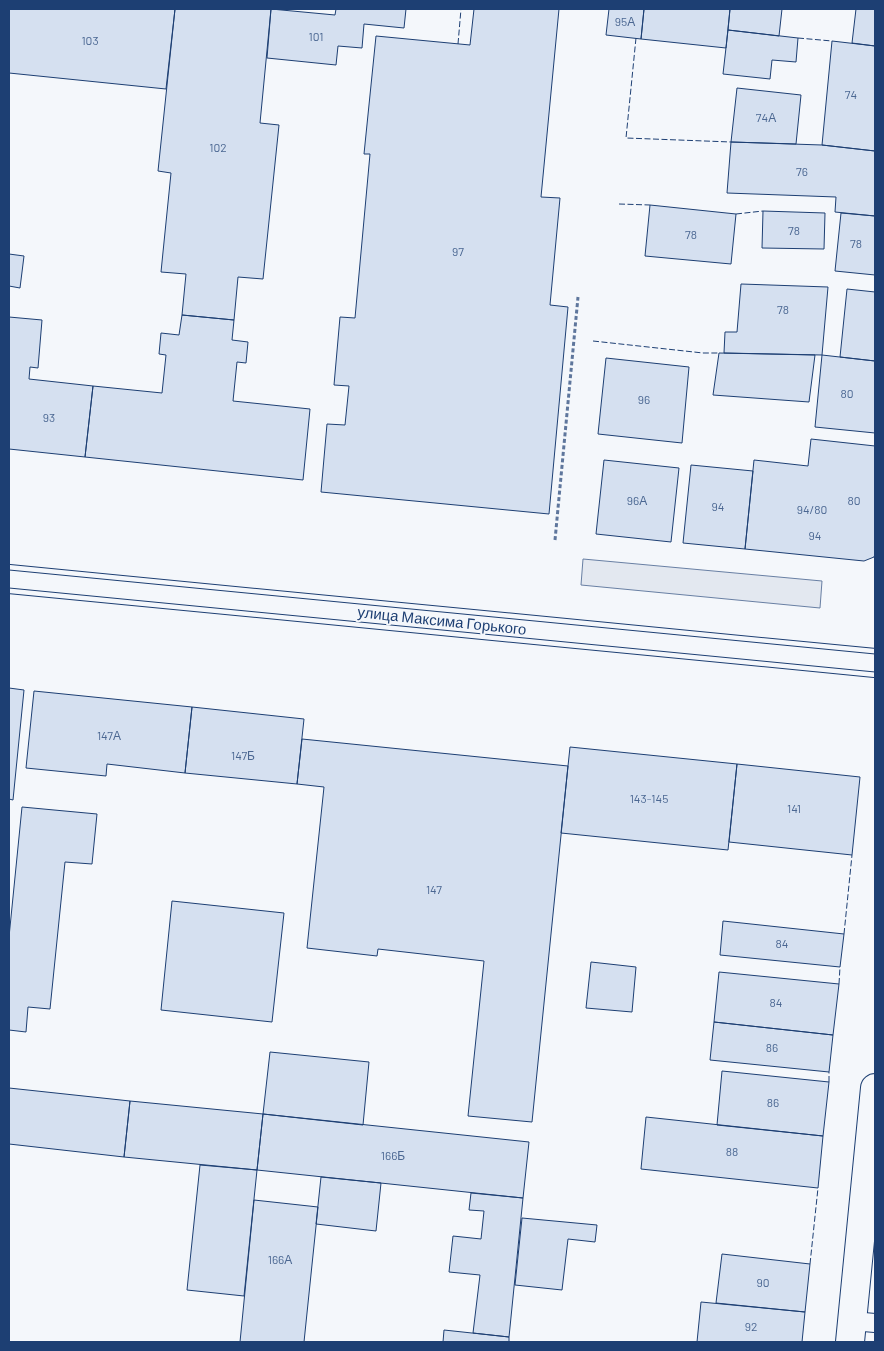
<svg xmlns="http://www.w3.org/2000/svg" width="884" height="1351" viewBox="0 0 884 1351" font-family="Barlow,sans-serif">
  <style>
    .parking { fill: #e3e8f0; stroke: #687fa3 }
    .building { fill: #d5e0f0; stroke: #1d3f73 }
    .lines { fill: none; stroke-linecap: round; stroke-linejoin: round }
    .service-casing { stroke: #1d3f73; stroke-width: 20 }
    .tertiary-casing { stroke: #1d3f73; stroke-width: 30 }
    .secondary-casing { stroke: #1d3f73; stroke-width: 30 }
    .path { stroke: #5e769c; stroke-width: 3; stroke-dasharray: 4 2.5; stroke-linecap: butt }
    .service { stroke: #f4f7fb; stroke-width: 18 }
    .tertiary { stroke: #f4f7fb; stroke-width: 28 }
    .secondary { stroke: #f4f7fb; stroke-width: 28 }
    .tram { stroke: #1d3f73; stroke-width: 1 }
    .fence { stroke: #1d3f73; stroke-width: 1; stroke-dasharray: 6 2.5; stroke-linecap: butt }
    .labels { text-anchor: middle; stroke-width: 4; stroke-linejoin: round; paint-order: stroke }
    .number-label { font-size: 12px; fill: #4b6792 }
    .street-label { font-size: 15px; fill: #1d3f73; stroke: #f4f7fb }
  </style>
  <rect width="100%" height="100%" fill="#f4f7fb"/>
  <path class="parking" d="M583,559L822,581L820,608L581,585Z"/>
  <path class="building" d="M9,9H175L166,89L9,73Z
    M175,9H271L260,123L279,125L263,279L238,277L234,320L182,315L186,274L161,272L171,173L158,171Z
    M271,9L335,15L336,9H406L404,28L364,24L362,48L338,46L336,65L267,58Z
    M474,9H559L541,197L560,198L550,305L568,307L549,514L321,492L327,424L345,425L349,386L334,385L340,317L355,318L370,154H364L376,36L470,45Z
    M609,9H644L641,39L606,35Z
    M644,9H730L726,48L641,39Z
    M730,9H782L779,36L728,30Z
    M856,9H875V46L852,43Z
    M728,30L798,38L796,62L772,60L770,79L723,74Z
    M832,41L875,46V151L822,145Z
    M737,88L801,95L796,144L731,142Z
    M731,142L822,145L875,151V216L835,212L836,197L727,193Z
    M650,205L736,214L731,264L645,256Z
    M763,211L825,213L824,249L762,248Z
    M841,213L875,216V275L835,271Z
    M9,254L24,256L20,288L9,286Z
    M741,284L828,287L822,355L724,353L725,332H737Z
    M847,289L875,292V361L840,357Z
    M182,315L234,320L232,340L248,342L246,363L237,362L233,401L310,409L303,480L85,457L93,386L162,393L166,355L159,354L161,333L179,335Z
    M9,317L42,320L38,368L30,367L29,379L93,386L85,457L9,449Z
    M719,353L815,355L809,402L713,395Z
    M822,355L875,361V433L815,427Z
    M606,358L689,367L682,443L598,434Z
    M811,439L875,446V554L874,557L864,561L854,560L745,549L754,460L808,466Z
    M604,460L679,468L671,542L596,534Z
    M691,465L753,471L745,549L683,543Z
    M9,688L24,690L13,800L9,799Z
    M34,691L192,707L185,773L107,764L106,776L26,768Z
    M192,707L304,719L297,784L185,773Z
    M302,739L568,766L532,1122L468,1116L484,961L378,949L377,956L307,948L324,787L297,784Z
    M570,747L737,764L728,850L561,833Z
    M737,764L860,777L852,855L729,842Z
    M22,807L97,814L92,864L65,862L50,1009L28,1007L26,1032L9,1030V937Z
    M172,901L284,913L272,1022L161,1010Z
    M723,921L844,934L840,967L720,955Z
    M591,962L636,967L632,1012L586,1008Z
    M719,972L839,984L833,1035L714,1022Z
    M714,1022L833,1035L829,1072L710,1060Z
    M270,1052L369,1062L363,1125L263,1114Z
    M722,1071L829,1082L823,1136L717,1125Z
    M9,1088L130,1101L124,1157L9,1144Z
    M130,1101L263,1114L257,1170L124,1157Z
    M263,1114L529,1142L523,1198L257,1170Z
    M646,1117L823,1136L818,1188L641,1169Z
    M200,1165L257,1170L244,1296L187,1290Z
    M321,1177L381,1183L376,1231L316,1224Z
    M471,1193L523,1198L509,1337L473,1333L480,1275L449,1272L453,1236L481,1239L484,1211L469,1210Z
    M254,1200L318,1207L304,1342H240Z
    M522,1218L597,1225L595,1242L568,1239L562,1290L515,1285Z
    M722,1254L810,1264L805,1312L716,1303Z
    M701,1302L805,1312L802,1342H697Z
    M444,1330L509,1337V1342H443Z"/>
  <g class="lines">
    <defs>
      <path id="service" d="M852,1321L875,1323"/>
      <path id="tertiary" d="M850,1342L875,1088"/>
      <path id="secondary" d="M9,579L875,663"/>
    </defs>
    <use href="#service" class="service-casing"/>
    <use href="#tertiary" class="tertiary-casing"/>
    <use href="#secondary" class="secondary-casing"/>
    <path class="path" d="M555,540L578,297"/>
    <use href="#service" class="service"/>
    <use href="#tertiary" class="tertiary"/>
    <use href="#secondary" class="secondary"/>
    <path class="tram" d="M9,570L875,654
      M9,588L875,672"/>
    <path class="fence" d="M636,38L626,138L731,142
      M798,38L832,41
      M458,44L461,9
      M619,204L650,205
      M736,214L763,211
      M593,341L703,353H719
      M844,934L852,855
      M839,984L840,967
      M829,1082V1072
      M810,1264L818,1188"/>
  </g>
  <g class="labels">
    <g class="number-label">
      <text x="625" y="26">95А</text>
      <text x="316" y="41">101</text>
      <text x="90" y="45">103</text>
      <text x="851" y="99">74</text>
      <text x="766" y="122">74А</text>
      <text x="218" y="152">102</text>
      <text x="802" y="176">76</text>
      <text x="794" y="235">78</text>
      <text x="691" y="239">78</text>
      <text x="856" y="248">78</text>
      <text x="458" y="256">97</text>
      <text x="783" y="314">78</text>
      <text x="847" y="398">80</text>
      <text x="644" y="404">96</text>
      <text x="49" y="422">93</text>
      <text x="637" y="505">96А</text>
      <text x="854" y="505">80</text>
      <text x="718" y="511">94</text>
      <text x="812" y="514">94/80</text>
      <text x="815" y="540">94</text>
      <text x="109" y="740">147А</text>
      <text x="243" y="760">147Б</text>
      <text x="649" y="803">143-145</text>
      <text x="794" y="813">141</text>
      <text x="434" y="894">147</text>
      <text x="782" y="948">84</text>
      <text x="776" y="1007">84</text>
      <text x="772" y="1052">86</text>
      <text x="773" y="1107">86</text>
      <text x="732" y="1156">88</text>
      <text x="393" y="1160">166Б</text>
      <text x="280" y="1264">166А</text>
      <text x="763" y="1287">90</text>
      <text x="751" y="1331">92</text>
    </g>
    <g class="street-label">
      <text transform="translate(442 621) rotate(6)" y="5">улица Максима Горького</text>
    </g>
  </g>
  <rect width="884" height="1351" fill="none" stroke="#1d3f73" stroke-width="20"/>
</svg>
